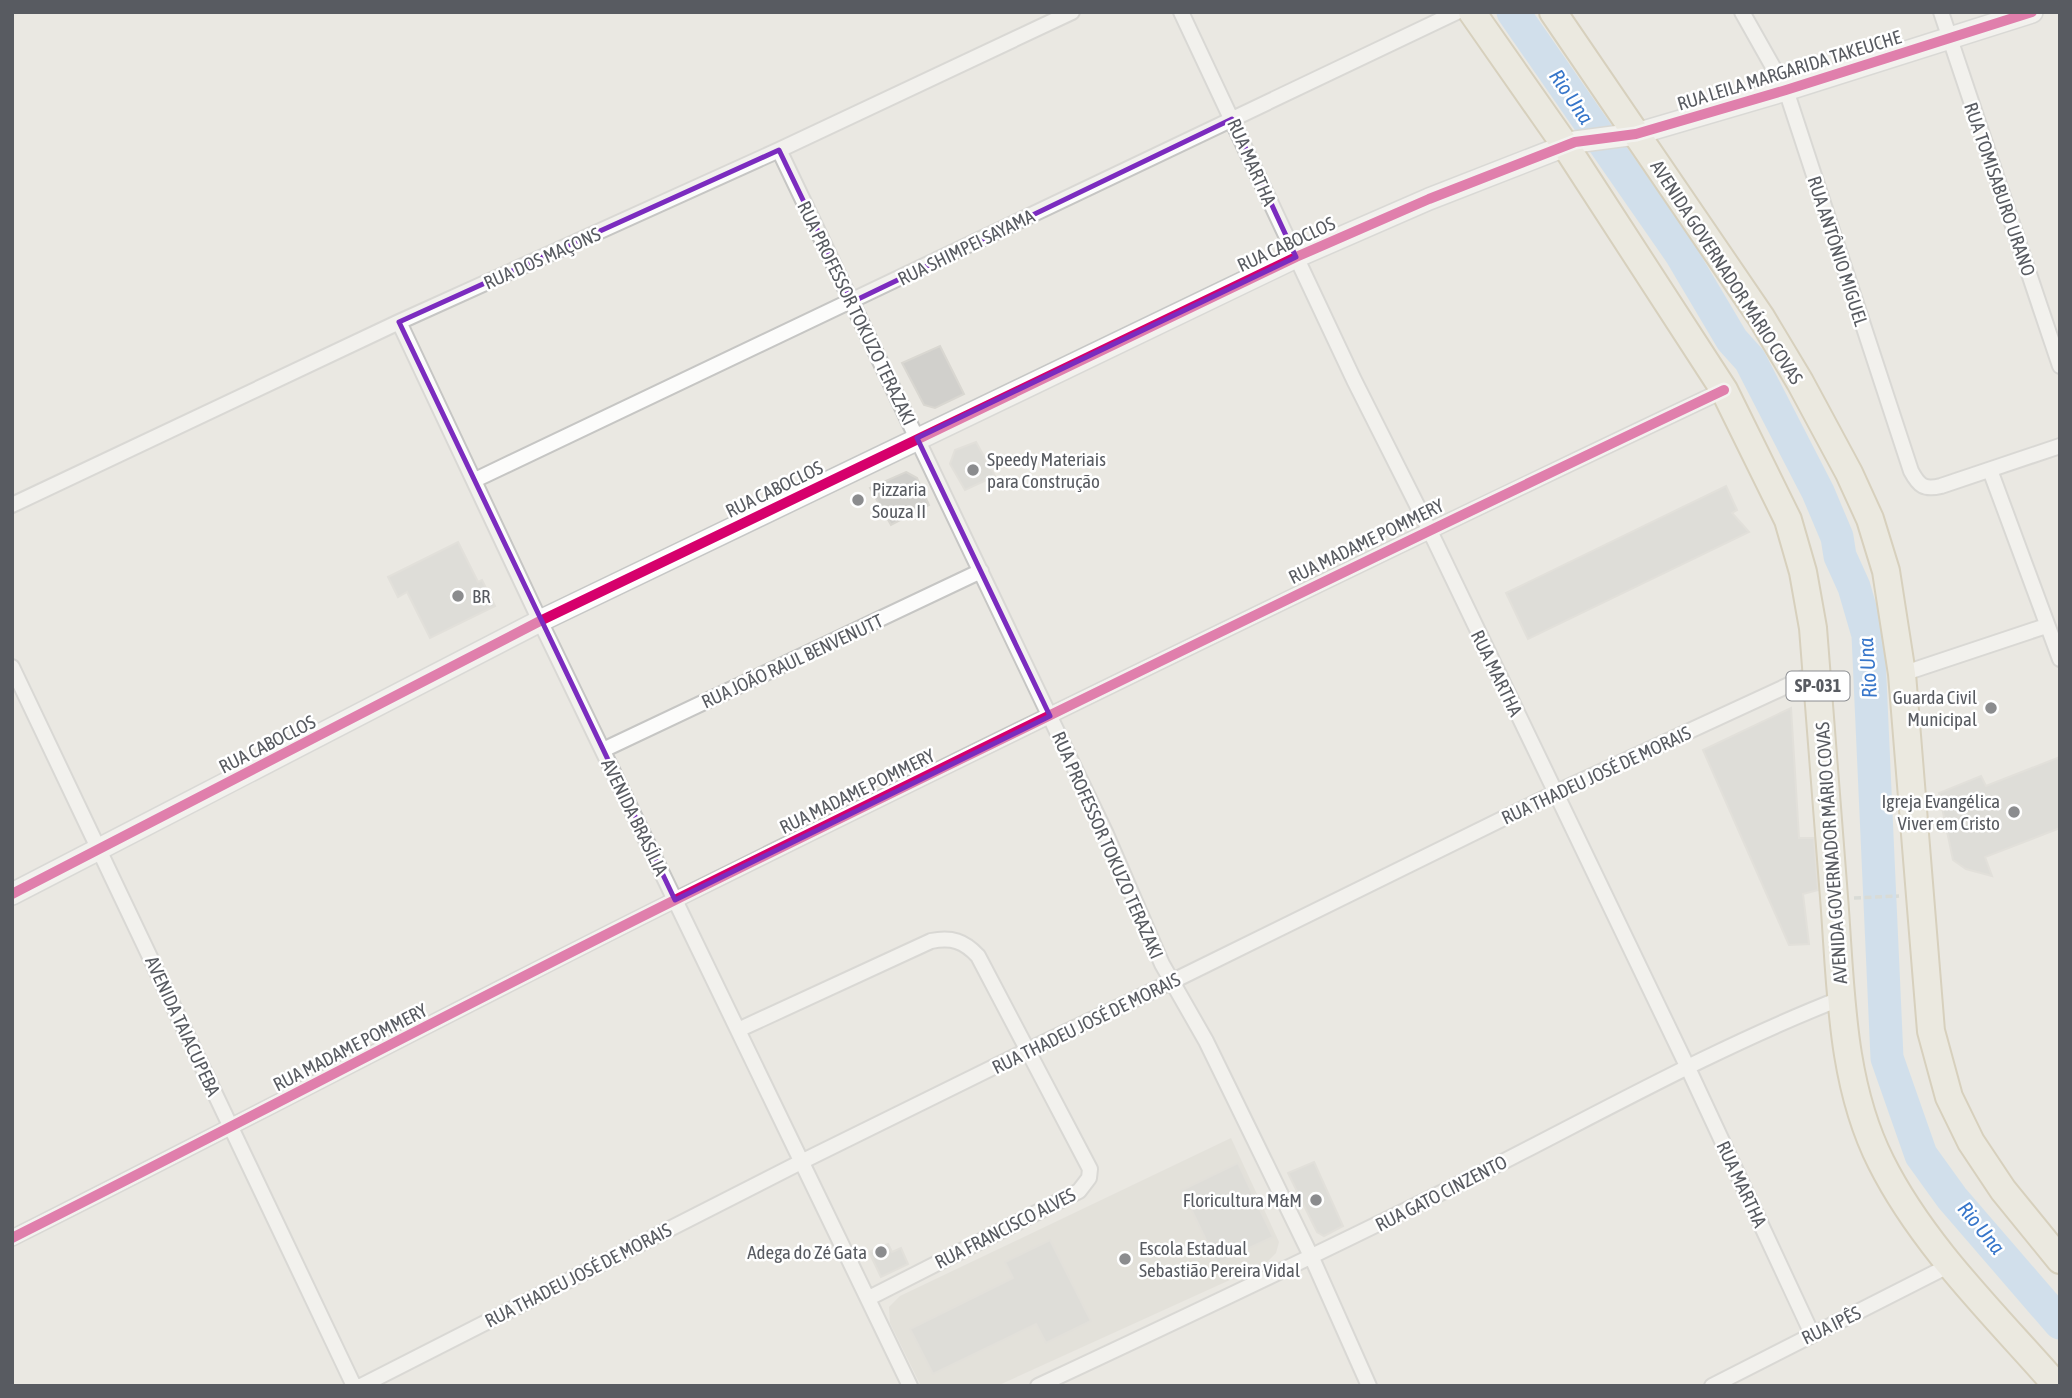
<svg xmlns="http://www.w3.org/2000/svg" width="2072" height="1398" viewBox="0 0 2072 1398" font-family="'Asap Condensed',sans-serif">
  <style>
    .education { fill: #dcd9d1 }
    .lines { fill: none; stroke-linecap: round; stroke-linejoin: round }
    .river { stroke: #b3d6f6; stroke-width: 33 }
    .building { fill: #d1d0cc; stroke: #d9d7d1; stroke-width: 2 }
    .street-casing { stroke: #c6c6c4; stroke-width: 18 }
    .secondary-casing { stroke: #c6c7c6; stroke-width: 24 }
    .highway-casing { stroke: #c1b490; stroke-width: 30 }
    .path { stroke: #c5ccc8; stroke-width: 3.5; stroke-dasharray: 7 3.5; stroke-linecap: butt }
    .street { stroke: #fcfcfb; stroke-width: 14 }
    .secondary { stroke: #fcfcfb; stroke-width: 21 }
    .highway { stroke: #eeebde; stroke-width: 26 }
    .cycleway-casing { stroke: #fff; stroke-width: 15 }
    .cycleway { stroke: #d6006c; stroke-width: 10 }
    .marked { fill: none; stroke: #7b2cbf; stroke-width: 5; stroke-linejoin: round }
    .poi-dot { fill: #8b8c8e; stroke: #fff; stroke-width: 2.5 }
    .labels { text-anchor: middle; stroke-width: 5; stroke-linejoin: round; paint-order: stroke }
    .shield { fill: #fff; stroke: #8a8c90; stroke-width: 2 }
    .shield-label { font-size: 18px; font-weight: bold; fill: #585b61 }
    .street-label { font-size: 19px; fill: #585b61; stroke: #fff }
    .poi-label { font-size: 19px; fill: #585b61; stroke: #fff; text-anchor: start }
    .water-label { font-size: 21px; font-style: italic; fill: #3776ca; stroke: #fff }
  </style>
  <rect width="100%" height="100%" fill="#eae8e2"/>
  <path class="education" d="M1231,1138L1279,1242L1276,1253L1265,1264L997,1386H921L890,1323L889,1307L900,1296Z"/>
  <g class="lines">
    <path class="river" d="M1513,12L1681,254L1732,340L1750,360L1818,492L1837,537L1840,556L1854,587L1868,635L1887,1058L1921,1155L1952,1198L2060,1323"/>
  </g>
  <path class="building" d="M940,346L964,394L935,408L924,405L902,363Z
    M976,442L995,476L965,490L950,464L955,450Z
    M906,472L917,478L929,505L891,525L870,488Z
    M1726,486L1737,510L1732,513L1749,532L1528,639L1506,593Z
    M458,542L478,582L482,580L495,606L430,638L407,592L398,597L388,577Z
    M1791,708L1799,838H1814L1818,890L1803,894L1809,944L1789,945L1703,750Z
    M2060,757V828L1985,857L1992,876L1966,869L1953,860L1939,793L1981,776L1986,786Z
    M1314,1162L1343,1226L1324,1236L1317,1232L1288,1173Z
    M1238,1163L1273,1237L1217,1263L1182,1190Z
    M1050,1240L1091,1321L1046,1343L1036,1324L933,1374L910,1329L1013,1278L1005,1262Z
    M888,1244L892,1252L901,1248L908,1264L881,1277L869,1252Z"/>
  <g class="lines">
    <defs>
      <path id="street" d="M1181,12L1354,380L1429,529L1688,1068L1812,1334
        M1742,12L1786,90L1911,471C1919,486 1924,490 1941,486L2060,446
        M1941,12L2060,366
        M779,150L1106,834L1162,964L1206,1041L1312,1258L1369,1386
        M399,322L540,621L910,1386
        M1990,470L2060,659
        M475,480L1457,12
        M12,505L399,322L779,150L1072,12
        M12,667L354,1386
        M1902,674L2046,626
        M603,750L981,571
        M738,1030L931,941C952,937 964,941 978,956L1090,1169L1089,1178L1079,1191L869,1298
        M12,1238C235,1126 456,1009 679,898C1026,726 1374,556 1724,390
        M361,1386L801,1162L1028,1050L1171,982L1555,793L1817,672
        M1038,1386C1188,1316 1337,1245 1485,1171C1603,1111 1719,1046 1842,998
        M1712,1386L1950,1265"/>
      <path id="secondary" d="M12,894L540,621L1296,257L1429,199L1575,142L1636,134L1786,90L2032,12"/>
      <path id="highway" d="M1472,12L1565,145L1724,390L1788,520L1803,572L1813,628C1820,718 1827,808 1834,897C1841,985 1840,1081 1881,1162C1923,1246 1995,1315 2057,1386
        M1553,12L1761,317L1800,382L1849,473L1870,519L1886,571L1902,674L1931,1031L1949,1097L1971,1142L2003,1190L2060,1260"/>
    </defs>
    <use href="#street" class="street-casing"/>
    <use href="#secondary" class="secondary-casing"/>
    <use href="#highway" class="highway-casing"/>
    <path class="path" d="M1854,898L1899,896"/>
    <use href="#street" class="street"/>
    <use href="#secondary" class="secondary"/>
    <use href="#highway" class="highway"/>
    <defs>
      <path id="cycleway" d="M12,894L540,621L1296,257L1429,199L1575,142L1636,134L1786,90L2032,12
        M12,1238C235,1126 456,1009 679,898C1026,726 1374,556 1724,390"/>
    </defs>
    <use href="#cycleway" class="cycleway-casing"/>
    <use href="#cycleway" class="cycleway"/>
  </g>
  <path d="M0 0H2072V1398H0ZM1232,119L1296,257L917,438L1050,716L675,900L399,322L779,150L852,302Z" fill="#eae8e2" fill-opacity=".55" fill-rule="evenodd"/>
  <path class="marked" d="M1232,119L1296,257L917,438L1050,716L675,900L399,322L779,150L852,302Z"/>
  <g class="poi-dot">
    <circle cx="973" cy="470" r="7"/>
    <circle cx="858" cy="500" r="7"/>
    <circle cx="458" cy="596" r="7"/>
    <circle cx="1991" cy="708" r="7"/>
    <circle cx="2014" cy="812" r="7"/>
    <circle cx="1316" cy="1200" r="7"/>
    <circle cx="881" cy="1252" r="7"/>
    <circle cx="1125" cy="1259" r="7"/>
  </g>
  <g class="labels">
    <rect class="shield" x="1786.5" y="671.5" width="63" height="29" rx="5"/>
    <g class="shield-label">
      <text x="1818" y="692">SP-031</text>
    </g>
    <g class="street-label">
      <text transform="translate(1789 70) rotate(-17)" y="7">RUA LEILA MARGARIDA TAKEUCHE</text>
      <text transform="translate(1252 162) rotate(66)" y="7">RUA MARTHA</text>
      <text transform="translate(2000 189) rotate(71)" y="7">RUA TOMISABURO URANO</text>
      <text transform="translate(1286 244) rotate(-25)" y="7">RUA CABOCLOS</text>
      <text transform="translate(966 247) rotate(-26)" y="7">RUA SHIMPEI SAYAMA</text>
      <text transform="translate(1838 251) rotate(72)" y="7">RUA ANTÔNIO MIGUEL</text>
      <text transform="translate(542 258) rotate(-24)" y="7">RUA DOS MAÇONS</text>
      <text transform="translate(1727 272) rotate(57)" y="7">AVENIDA GOVERNADOR MÁRIO COVAS</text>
      <text transform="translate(857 313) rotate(64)" y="7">RUA PROFESSOR TOKUZO TERAZAKI</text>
      <text transform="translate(774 489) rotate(-26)" y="7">RUA CABOCLOS</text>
      <text transform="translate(1366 541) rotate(-26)" y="7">RUA MADAME POMMERY</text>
      <text transform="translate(792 661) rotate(-25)" y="7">RUA JOÃO RAUL BENVENUTT</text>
      <text transform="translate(1497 673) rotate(64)" y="7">RUA MARTHA</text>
      <text transform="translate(267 744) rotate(-27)" y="7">RUA CABOCLOS</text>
      <text transform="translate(1596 775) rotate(-25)" y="7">RUA THADEU JOSÉ DE MORAIS</text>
      <text transform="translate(857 791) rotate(-26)" y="7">RUA MADAME POMMERY</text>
      <text transform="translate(635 817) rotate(64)" y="7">AVENIDA BRASÍLIA</text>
      <text transform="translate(1108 845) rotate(66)" y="7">RUA PROFESSOR TOKUZO TERAZAKI</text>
      <text transform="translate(1831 853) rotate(-94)" y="7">AVENIDA GOVERNADOR MÁRIO COVAS</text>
      <text transform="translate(1086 1023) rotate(-26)" y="7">RUA THADEU JOSÉ DE MORAIS</text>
      <text transform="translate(183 1026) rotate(65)" y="7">AVENIDA TAIACUPEBA</text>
      <text transform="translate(350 1047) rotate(-27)" y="7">RUA MADAME POMMERY</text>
      <text transform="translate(1742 1184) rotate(65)" y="7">RUA MARTHA</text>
      <text transform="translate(1441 1193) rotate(-27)" y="7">RUA GATO CINZENTO</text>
      <text transform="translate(1005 1228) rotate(-27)" y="7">RUA FRANCISCO ALVES</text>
      <text transform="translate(578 1275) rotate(-27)" y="7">RUA THADEU JOSÉ DE MORAIS</text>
      <text transform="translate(1831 1325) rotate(-26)" y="7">RUA IPÊS</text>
    </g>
    <g class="poi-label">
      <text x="987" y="466">Speedy Materiais<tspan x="987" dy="22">para Construção</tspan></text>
      <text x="872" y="496">Pizzaria<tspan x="872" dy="22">Souza II</tspan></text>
      <text x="472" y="603">BR</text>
      <text x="1977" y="704" text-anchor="end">Guarda Civil<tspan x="1977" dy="22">Municipal</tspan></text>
      <text x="2000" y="808" text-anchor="end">Igreja Evangélica<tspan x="2000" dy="22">Viver em Cristo</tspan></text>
      <text x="1302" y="1207" text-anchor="end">Floricultura M&amp;M</text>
      <text x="1139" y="1255">Escola Estadual<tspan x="1139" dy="22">Sebastião Pereira Vidal</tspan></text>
      <text x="867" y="1259" text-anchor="end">Adega do Zé Gata</text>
    </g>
    <g class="water-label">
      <text transform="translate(1571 97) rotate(56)" y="7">Rio Una</text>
      <text transform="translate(1868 668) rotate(-94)" y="7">Rio Una</text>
      <text transform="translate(1981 1228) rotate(51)" y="7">Rio Una</text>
    </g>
  </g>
  <rect width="2072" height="1398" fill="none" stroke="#585b61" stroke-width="28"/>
</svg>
